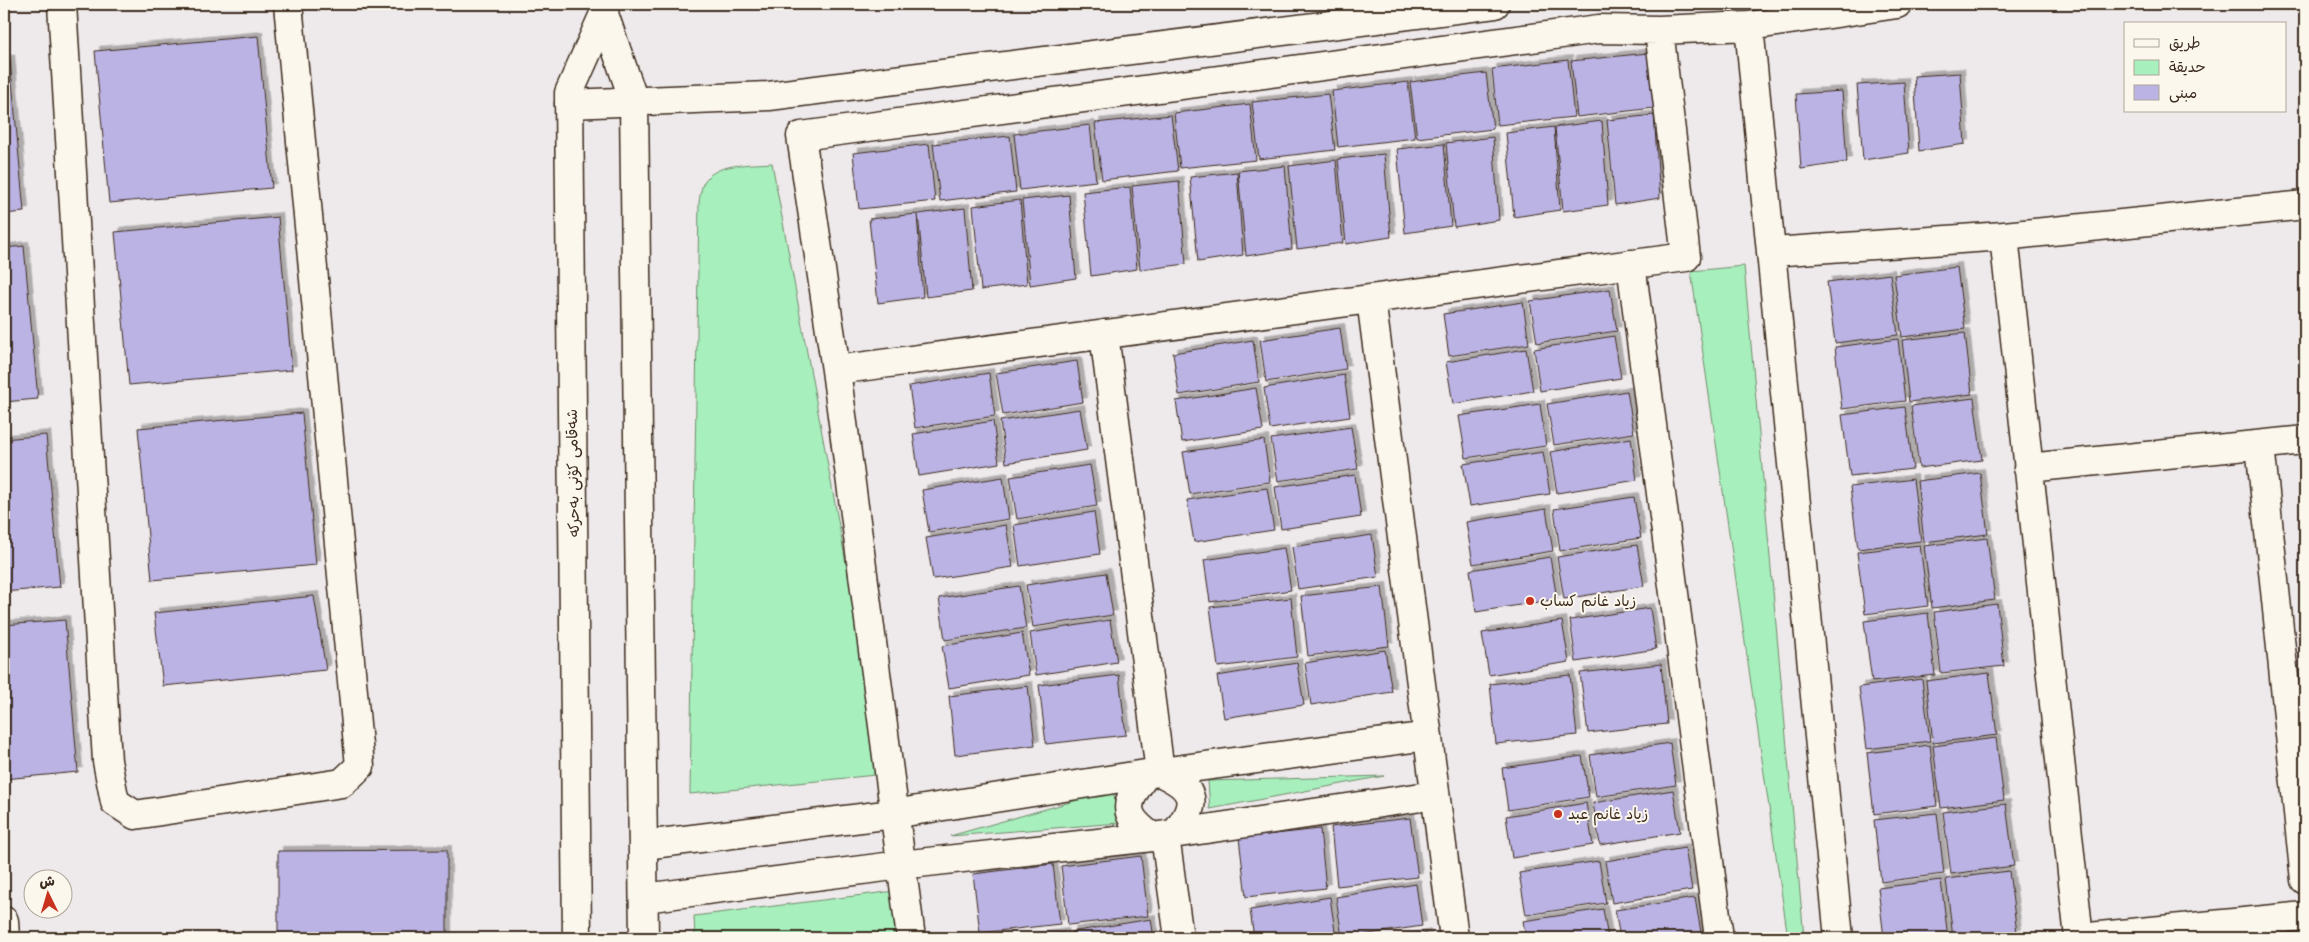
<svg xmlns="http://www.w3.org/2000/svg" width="2309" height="942" viewBox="0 0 2309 942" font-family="'Playpen Sans','Playpen Sans Arabic',sans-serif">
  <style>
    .green { fill: #a7efbc; stroke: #718c6d }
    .building { fill: #bab3e4; stroke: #3b2a1e; filter: url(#shadow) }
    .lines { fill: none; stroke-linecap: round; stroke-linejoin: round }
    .street-casing { stroke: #3b2a1e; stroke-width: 31 }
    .secondary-casing { stroke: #3b2a1e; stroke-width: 31 }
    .street { stroke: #fbf7ec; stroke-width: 28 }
    .secondary { stroke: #fbf7ec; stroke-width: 28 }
    .poi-dot { fill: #c8321e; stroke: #fbf7ec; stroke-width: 2 }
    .labels { text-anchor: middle; stroke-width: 4; stroke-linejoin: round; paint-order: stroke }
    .street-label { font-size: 15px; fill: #3b2a1e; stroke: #fbf7ec }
    .poi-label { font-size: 15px; fill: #3b2a1e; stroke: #fbf7ec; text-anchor: start }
  </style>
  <defs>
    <filter id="shadow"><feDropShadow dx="4.5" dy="-4.5" stdDeviation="0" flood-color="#0004"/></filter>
  </defs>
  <rect width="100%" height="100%" fill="#eee9ea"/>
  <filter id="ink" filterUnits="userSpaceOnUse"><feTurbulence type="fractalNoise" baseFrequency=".02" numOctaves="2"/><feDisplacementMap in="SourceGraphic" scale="10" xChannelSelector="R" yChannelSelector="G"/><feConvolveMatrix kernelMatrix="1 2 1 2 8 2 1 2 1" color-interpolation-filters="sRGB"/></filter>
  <g filter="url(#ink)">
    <path class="green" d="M772,163L885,774L690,794L699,202C700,196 701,187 704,182C716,162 751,165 772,163Z
      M1744,266L1804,938H1788L1691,271Z
      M1384,776L1210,809L1208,781Z
      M1113,790L1119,823L950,836Z
      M895,891L902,938H695L694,916Z"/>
    <path class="building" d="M258,36L272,188L109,203L95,51Z
      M1648,53L1654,108L1577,117L1571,61Z
      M10,59L24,212L4,214V60Z
      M1568,60L1574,117L1498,125L1492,69Z
      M1486,73L1493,129L1417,138L1410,82Z
      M1960,73L1965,144L1919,151L1914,76Z
      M1408,82L1415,138L1338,147L1332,91Z
      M1904,82L1909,153L1863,160L1857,85Z
      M1842,91L1847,162L1801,169L1796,94Z
      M1328,94L1335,150L1259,159L1252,102Z
      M1250,104L1256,160L1180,168L1174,113Z
      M1171,115L1178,171L1102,180L1095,123Z
      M1654,115L1660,198L1615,205L1607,120Z
      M1602,121L1608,205L1563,211L1555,127Z
      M1090,125L1096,181L1020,190L1014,134Z
      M1554,127L1560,210L1514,217L1506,133Z
      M1010,136L1016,192L940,201L933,144Z
      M1493,137L1499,220L1454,227L1446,143Z
      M929,144L935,201L859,209L853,153Z
      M1444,144L1451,226L1405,233L1397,149Z
      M1384,154L1391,237L1346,244L1338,159Z
      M1336,160L1343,243L1297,249L1289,166Z
      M1285,166L1292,249L1246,256L1238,171Z
      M1237,172L1243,255L1198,262L1190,177Z
      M1179,181L1186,264L1140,270L1132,186Z
      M1130,187L1137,269L1091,276L1083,192Z
      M1069,195L1076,278L1030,285L1022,200Z
      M1020,200L1027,284L981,290L973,206Z
      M965,208L972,291L926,297L918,214Z
      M917,214L923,297L878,303L869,219Z
      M278,217L292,370L129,385L115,232Z
      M24,246L38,399L4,402V248Z
      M1957,267L1965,329L1902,337L1894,275Z
      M1890,274L1898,335L1835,343L1827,282Z
      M1610,289L1617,331L1537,343L1530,301Z
      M1523,302L1529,344L1449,356L1443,314Z
      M1340,328L1346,369L1266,382L1260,340Z
      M1965,333L1972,394L1909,402L1902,340Z
      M1614,336L1621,378L1540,391L1534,349Z
      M1898,339L1905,401L1842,409L1835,347Z
      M1253,340L1259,382L1179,395L1173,353Z
      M1526,349L1533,391L1453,404L1446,362Z
      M1077,361L1083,402L1003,415L996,373Z
      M989,373L995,416L915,428L909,386Z
      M1344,375L1350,417L1270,429L1264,388Z
      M1256,388L1263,430L1182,442L1176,401Z
      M1627,391L1634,433L1554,445L1547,404Z
      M1974,398L1982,460L1919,468L1911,406Z
      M1540,404L1546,446L1466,458L1459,416Z
      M1905,407L1913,469L1850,476L1842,415Z
      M1080,409L1087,450L1006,463L1000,421Z
      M302,413L316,565L152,580L138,428Z
      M993,421L999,463L919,476L913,434Z
      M1351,427L1358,469L1278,481L1271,439Z
      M46,435L60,587L4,592V439Z
      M1631,438L1637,480L1557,493L1550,452Z
      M1264,440L1270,482L1190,494L1183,452Z
      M1543,452L1550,494L1470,506L1463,464Z
      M1090,465L1097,506L1017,519L1010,477Z
      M1980,473L1988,534L1924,542L1917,481Z
      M1355,475L1361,517L1281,529L1275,487Z
      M1003,477L1009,519L929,532L922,490Z
      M1913,479L1921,541L1858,549L1850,487Z
      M1267,488L1274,530L1194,542L1187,500Z
      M1634,497L1641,538L1560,551L1554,509Z
      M1546,509L1553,551L1473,564L1466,522Z
      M1094,512L1100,554L1020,566L1014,525Z
      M1006,525L1013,567L933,579L926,538Z
      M1372,535L1378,577L1298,589L1292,547Z
      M1987,538L1995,600L1932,608L1924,546Z
      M1637,545L1644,586L1564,599L1557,557Z
      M1920,545L1928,606L1865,614L1857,552Z
      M1284,548L1291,590L1210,602L1204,560Z
      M1550,557L1557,599L1476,612L1470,570Z
      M1106,573L1113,615L1033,627L1026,585Z
      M1019,586L1026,628L945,640L939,598Z
      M1382,587L1389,646L1308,656L1301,596Z
      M314,596L326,670L163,686L154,613Z
      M1291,598L1297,657L1218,667L1210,607Z
      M1997,604L2004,666L1941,673L1934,612Z
      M1650,608L1656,649L1576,662L1570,620Z
      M1928,613L1935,675L1872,682L1864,621Z
      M65,620L78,772L4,779V625Z
      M1110,620L1117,662L1036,675L1030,633Z
      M1562,621L1569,662L1489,675L1482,633Z
      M1022,633L1029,675L949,688L942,646Z
      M1385,650L1392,692L1311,705L1305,663Z
      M1297,663L1304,705L1224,718L1217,676Z
      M1661,664L1667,724L1588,733L1580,673Z
      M1989,673L1997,735L1933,743L1926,681Z
      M1119,675L1126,735L1046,744L1039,685Z
      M1570,675L1577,735L1496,744L1490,684Z
      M1922,679L1930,741L1867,749L1859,687Z
      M1028,686L1035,745L955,755L949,696Z
      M1996,738L2004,800L1941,808L1933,746Z
      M1670,743L1676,785L1596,797L1590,755Z
      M1930,745L1937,806L1874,814L1867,753Z
      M1582,756L1589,797L1508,810L1502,768Z
      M1673,790L1680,832L1600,845L1593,803Z
      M1586,803L1593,845L1512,858L1506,816Z
      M2006,804L2014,866L1951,874L1943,812Z
      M1937,813L1944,874L1881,882L1874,820Z
      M1410,818L1418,877L1337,886L1331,827Z
      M1320,829L1326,888L1246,897L1239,838Z
      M1685,848L1692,890L1612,903L1605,861Z
      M447,850V938H278V851Z
      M1141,856L1148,916L1068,925L1061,866Z
      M1599,861L1606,903L1526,915L1519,873Z
      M1053,864L1060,924L980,933L973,874Z
      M2009,871L2017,933L1953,938L1946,879Z
      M1941,880L1948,938H1884L1878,888Z
      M1416,884L1422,926L1342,938L1336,897Z
      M1330,897L1336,938H1254L1250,910Z
      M1695,898L1702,938H1620L1615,910Z
      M1603,909L1608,938H1526L1523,921Z
      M1151,919L1154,938H1072L1071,932Z
      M1064,933L1065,938H1027Z
      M1426,934L1427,938H1398Z"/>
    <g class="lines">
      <defs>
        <path id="street" d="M62,4L107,761L115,802L135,815L342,783L360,766L288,4
          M1749,26L1771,252L2004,236
          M569,104L769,96L1495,4
          M1771,252L1839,938
          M1631,264L1719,938
          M1371,299L1454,938
          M1104,334L1160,772C1196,789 1199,802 1175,834
          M836,370L1686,257L1659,30
          M2260,445L2305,880
          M2028,468L2305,440
          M1146,774C1124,804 1121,814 1152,837
          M1165,836L1179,938
          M644,845L893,814L1146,774L1428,736
          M644,898L901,865L1152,837L1435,795
          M4,921L5,938
          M911,938L836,370L801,136L1599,29L1659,30L1749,26L1897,4
          M2079,938L2004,236L2305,205
          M2079,938L2305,916"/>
        <path id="secondary" d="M604,14L634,101L644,938
          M577,938L569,93L604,14L605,4"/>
      </defs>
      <use href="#street" class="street-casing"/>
      <use href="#secondary" class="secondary-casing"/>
      <use href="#street" class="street"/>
      <use href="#secondary" class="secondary"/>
    </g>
  </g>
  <g class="poi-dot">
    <circle cx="1530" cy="601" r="5"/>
    <circle cx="1558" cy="814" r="5"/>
  </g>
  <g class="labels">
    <g class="street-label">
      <text transform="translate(573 473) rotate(-91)" y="5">شەقامی کۆنی بەحرکە</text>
    </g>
    <g class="poi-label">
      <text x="1540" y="606">زياد غانم كساب</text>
      <text x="1568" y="819">زياد غانم عبد</text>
    </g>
  </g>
  <rect width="2309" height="942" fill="none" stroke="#fbf7ec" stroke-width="20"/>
  <rect x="10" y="10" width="2289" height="922" fill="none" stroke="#3b2a1e" stroke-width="2" filter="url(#ink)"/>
  <rect x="2124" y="22" width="162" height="90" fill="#fbf7ec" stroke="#aea59a"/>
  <rect x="2134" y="39" width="25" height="8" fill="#fbf7ec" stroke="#aea59a"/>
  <text x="2169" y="48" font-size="15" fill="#3b2a1e">طريق</text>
  <rect x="2134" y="60" width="25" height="15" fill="#a7efbc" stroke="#aea59a"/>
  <text x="2169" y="72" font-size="15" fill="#3b2a1e">حديقة</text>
  <rect x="2134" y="85" width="25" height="15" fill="#bab3e4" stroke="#aea59a"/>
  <text x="2169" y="98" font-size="15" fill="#3b2a1e">مبنى</text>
  <g transform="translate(48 894) rotate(355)"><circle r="24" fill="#fbf7ec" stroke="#aea59a"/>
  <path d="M0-4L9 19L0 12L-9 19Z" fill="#c8321e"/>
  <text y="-8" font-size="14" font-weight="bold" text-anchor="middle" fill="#3b2a1e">ش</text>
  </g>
</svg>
